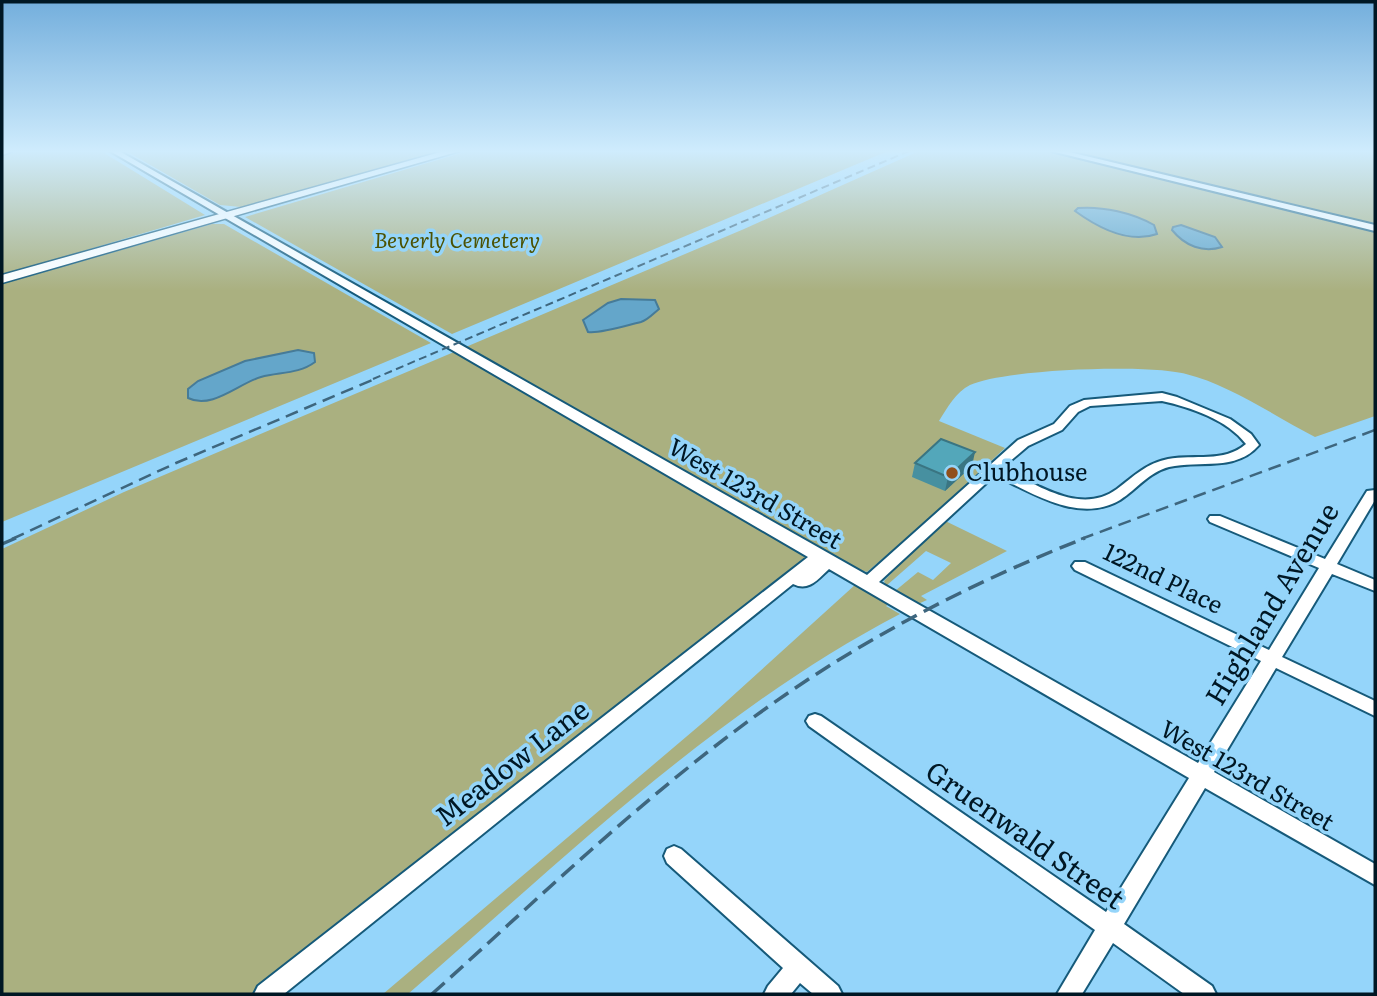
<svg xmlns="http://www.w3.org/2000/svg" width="1377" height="996" viewBox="0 0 1377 996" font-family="Literata,serif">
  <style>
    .green { fill: #aab080 }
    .water { fill: #64a6ca; stroke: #467b98; stroke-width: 2 }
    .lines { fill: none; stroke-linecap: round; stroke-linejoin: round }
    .minor-casing { stroke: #165a7a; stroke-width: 4 }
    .major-casing { stroke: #165a7a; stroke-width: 3 }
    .minor { fill: #fff; fill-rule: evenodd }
    .major { fill: #fff; fill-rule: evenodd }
    .rail-far2 { stroke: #3e667e; stroke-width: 2; stroke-dasharray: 8 4.5; stroke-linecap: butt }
    .rail-far1 { stroke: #3e667e; stroke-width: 2.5; stroke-dasharray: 13 7; stroke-linecap: butt }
    .rail { stroke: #3e667e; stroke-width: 3.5; stroke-dasharray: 17 8; stroke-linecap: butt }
    .wall { fill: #4790a0 }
    .shaded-wall { fill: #3a7582 }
    .building { fill: #53a7ba; stroke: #3a7582; stroke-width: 2 }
    .poi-dot { fill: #914f1c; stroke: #95d5fa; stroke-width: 2.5 }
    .labels { text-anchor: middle; stroke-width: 7; stroke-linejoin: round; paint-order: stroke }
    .far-park-label { font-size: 21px; font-style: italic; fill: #4c5203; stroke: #95d5fa }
    .poi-label { font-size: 24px; fill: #001724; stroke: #95d5fa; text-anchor: start }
    .street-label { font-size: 24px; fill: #001724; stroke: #95d5fa }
    .near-street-label { font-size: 28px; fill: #001724; stroke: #95d5fa }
  </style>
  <rect width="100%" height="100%" fill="#95d5fa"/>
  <path class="green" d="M21,151H101L205,215L2,275V155Z
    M126,151H444L260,203L241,207L220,205Z
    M468,151H888L452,334L245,217Z
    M919,151H1048L1375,230V416L1315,437C1276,417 1228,384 1186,374C1147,364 1006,369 970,385C956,392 947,408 939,421L1005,448L933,515L1007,551L921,596L927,600L918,604L895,591L918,572L933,580L951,563L926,551L886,586L884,581L920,543L908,537L867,572L856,569L818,549L251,994H2V549L124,492L744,229Z
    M1060,151H1375V226Z
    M212,224H224L431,343L2,522V284Z
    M856,584L890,603L886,606L900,614C716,710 564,859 408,994H383L706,720Z"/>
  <path class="water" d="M1078,208C1103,206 1133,213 1154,225L1157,234C1129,244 1097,227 1075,211Z
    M1181,225L1215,237L1222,247C1203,253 1185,246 1172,230L1173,227Z
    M621,299L655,300L659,309C654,313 648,320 641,322C628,325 600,334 588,332L583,320L608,303Z
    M298,350L314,353L315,362C299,374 280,372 261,377C239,383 212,410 188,398V389L198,381L245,361Z"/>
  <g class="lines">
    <defs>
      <path id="minor" d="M2,151H12L2,155Z
        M110,151H119L867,575L1018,440L1054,424L1070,406L1084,400L1162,393L1177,397L1230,419L1251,434L1259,445C1236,472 1200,460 1169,467C1149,472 1137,489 1120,500C1079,524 1032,493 995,475L879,582L1198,763L1261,661L1075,570L1072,566L1075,562H1085L1269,650L1319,568L1210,522L1208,519L1210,516H1220L1325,559L1367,491L1375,490V500L1337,564L1375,580V591L1332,574L1282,657L1375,701V716L1276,668L1214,772L1375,864V885L1205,788L1124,924L1212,986L1216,994H1184L1113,943L1082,994H1057L1095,930L809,726L806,721L809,716L815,714L821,716L1106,912L1189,778L829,569C818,579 809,592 793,584L284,994H254L258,986L808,557ZM1162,401C1190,407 1228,420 1246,444C1224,463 1194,454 1168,459C1147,463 1134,476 1117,489C1081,516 1036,484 1002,468L1028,446L1062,430L1078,412L1090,406Z
        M1051,151H1065L1375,225V231Z
        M674,846L681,849L838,986L842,994H813L800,983L791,994H764L768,986L783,968L667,863L664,856L667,849Z"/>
      <path id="major" d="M444,151H460L2,283V275Z"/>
    </defs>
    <use href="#minor" class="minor-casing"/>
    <use href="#major" class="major-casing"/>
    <use href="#minor" class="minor"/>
    <use href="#major" class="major"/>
    <path class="rail-far2" d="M373,379L909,151"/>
    <path class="rail-far1" d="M12,539L176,463L377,378
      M1081,539L1375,430"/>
    <path class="rail" d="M2,544L16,538
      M432,994C559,880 684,757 829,666C910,615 996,573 1085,538"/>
  </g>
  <path class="wall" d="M915,463L972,466L945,491L912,477Z"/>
  <path class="shaded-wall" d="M975,452L972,466L945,491L948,477Z"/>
  <path class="building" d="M941,439L975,452L948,477L915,463Z"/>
  <linearGradient id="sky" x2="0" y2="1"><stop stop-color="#73aedc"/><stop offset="0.52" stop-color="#cfecfd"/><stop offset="1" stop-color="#cfecfd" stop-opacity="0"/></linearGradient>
  <rect width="1377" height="291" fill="url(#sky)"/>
  <circle class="poi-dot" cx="952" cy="473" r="7"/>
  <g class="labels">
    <g class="far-park-label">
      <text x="457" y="248">Beverly Cemetery</text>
    </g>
    <g class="poi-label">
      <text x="966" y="481">Clubhouse</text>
    </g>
    <g class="street-label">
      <text transform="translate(755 494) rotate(30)" y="8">West 123rd Street</text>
      <text transform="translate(1163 579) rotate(26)" y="8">122nd Place</text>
      <text transform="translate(1247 776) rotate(30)" y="8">West 123rd Street</text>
    </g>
    <g class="near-street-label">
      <text transform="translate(1272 604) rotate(-59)" y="10">Highland Avenue</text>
      <text transform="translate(512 763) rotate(-38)" y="10">Meadow Lane</text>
      <text transform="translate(1025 835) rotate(35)" y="10">Gruenwald Street</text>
    </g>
  </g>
  <rect width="1377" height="996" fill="none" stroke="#001724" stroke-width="7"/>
</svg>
